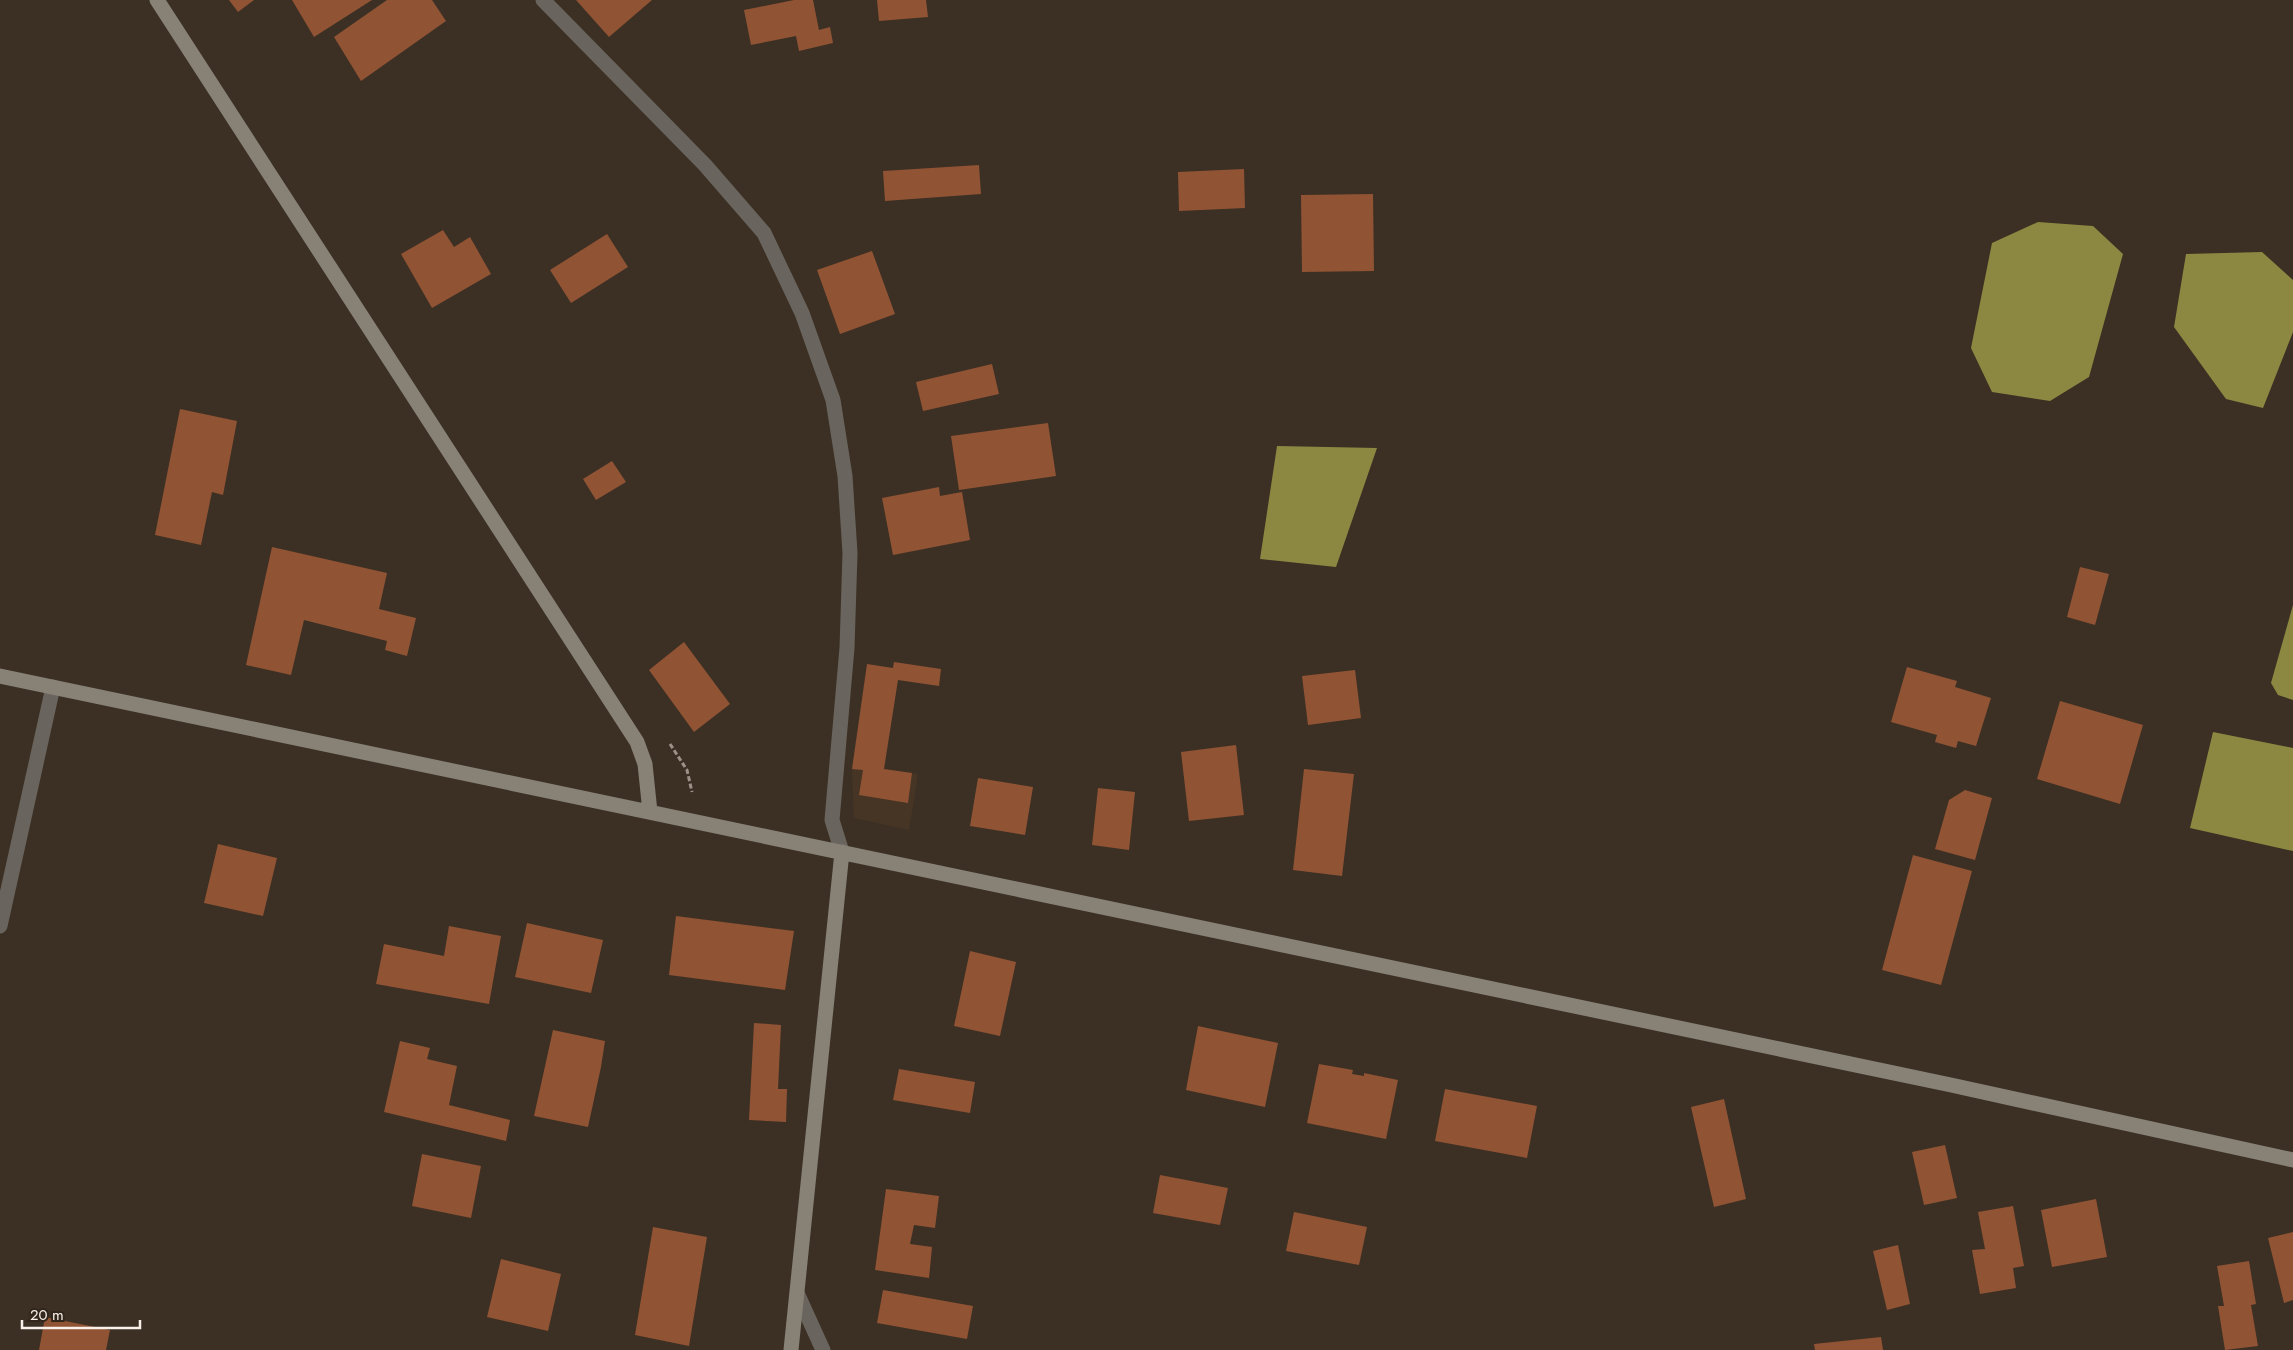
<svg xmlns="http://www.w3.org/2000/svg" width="2293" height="1350" viewBox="0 0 2293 1350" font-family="Jost,sans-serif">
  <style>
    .built { fill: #463524 }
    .water { fill: #8c8841 }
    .building { fill: #905334 }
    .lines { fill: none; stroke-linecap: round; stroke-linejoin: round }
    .path { stroke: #9c9289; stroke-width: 3; stroke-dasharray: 5 2.5; stroke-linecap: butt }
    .lane { stroke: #69655e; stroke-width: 15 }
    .street { stroke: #69655e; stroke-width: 15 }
    .secondary { stroke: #878176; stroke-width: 15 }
  </style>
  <rect width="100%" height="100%" fill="#3c3024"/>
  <path class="built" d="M852,769H884L918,774L909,830L854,818Z"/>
  <path class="water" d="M2038,222L2093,226L2123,254L2089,377L2050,401L1992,392L1971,348L1992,243Z
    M2262,252L2293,280V332L2263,408L2226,399L2174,327L2186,254Z
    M1277,446L1377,448L1336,567L1260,559Z
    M2293,605V700L2278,695L2271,683Z
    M2213,732L2293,748V851L2190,828Z"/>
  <path class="building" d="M229,0H254L238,12Z
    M292,0H372L314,37Z
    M387,0H432L446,21L361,81L334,37Z
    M576,0H652L609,37Z
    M794,0H813L819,30L830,27L833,43L799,51L796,36L751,45L744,10Z
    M877,0H926L928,17L879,21Z
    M979,165L981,194L885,201L883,171Z
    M1244,169L1245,208L1179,211L1178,172Z
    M1373,194L1374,271L1302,272L1301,195Z
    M443,230L454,247L470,237L491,274L432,308L401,254Z
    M607,234L628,267L571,303L550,270Z
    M872,251L895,314L840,334L817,270Z
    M992,364L999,394L923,411L916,382Z
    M180,409L237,421L223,495L212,492L201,545L155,535Z
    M1048,423L1056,476L959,490L951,436Z
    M612,461L626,482L596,500L583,479Z
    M939,487L940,496L962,492L970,540L893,555L882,498Z
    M272,547L387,573L379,609L416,618L407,656L385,650L387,641L304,620L291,675L246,665Z
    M2080,567L2109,574L2095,625L2067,617Z
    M684,642L730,704L694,732L649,670Z
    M894,662L941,669L939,686L898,680L884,769L912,773L908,803L859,795L863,770L852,769L867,664L893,668Z
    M1907,667L1957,681L1955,687L1991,698L1976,746L1958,741L1956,748L1935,742L1937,735L1891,722Z
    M1355,670L1361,718L1308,725L1302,676Z
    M2060,701L2143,725L2120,804L2037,779Z
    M1236,745L1244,815L1189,821L1181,752Z
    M1304,769L1354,774L1342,876L1293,870Z
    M978,778L1033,787L1025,835L970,826Z
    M1098,788L1135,792L1129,850L1092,845Z
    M1965,790L1992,798L1975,860L1935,849L1949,800Z
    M218,844L277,858L263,916L204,903Z
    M1913,855L1972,871L1941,985L1882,970Z
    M676,916L794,931L785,990L669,975Z
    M527,923L603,940L591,993L515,977Z
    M449,926L501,936L489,1004L376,984L384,944L444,956Z
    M970,951L1016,962L1000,1036L954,1026Z
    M754,1023L781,1025L778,1089H787L786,1122L749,1120Z
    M1198,1026L1278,1043L1265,1107L1186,1090Z
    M553,1030L605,1041L601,1067L588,1127L534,1116Z
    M400,1041L430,1048L427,1059L457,1066L449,1105L510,1120L506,1141L384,1112Z
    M1319,1064L1353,1070L1352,1074L1364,1076V1073L1398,1080L1386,1139L1307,1123Z
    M899,1069L975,1082L970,1113L893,1100Z
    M1445,1089L1537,1106L1527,1158L1435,1141Z
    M1724,1099L1746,1199L1714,1207L1691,1107Z
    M1945,1145L1957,1198L1924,1205L1912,1152Z
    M422,1154L481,1166L471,1218L412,1206Z
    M1160,1175L1228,1188L1220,1225L1153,1213Z
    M886,1189L939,1196L935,1228L914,1225L910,1244L932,1247L929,1278L875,1270Z
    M2096,1199L2107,1257L2052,1267L2041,1210Z
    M2013,1206L2024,1266L2013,1268L2016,1288L1980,1294L1972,1250L1985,1249L1978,1212Z
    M1294,1212L1367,1227L1359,1265L1286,1251Z
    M653,1227L707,1237L689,1346L635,1335Z
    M2293,1232V1300L2284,1303L2268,1238Z
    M1898,1245L1910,1304L1887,1310L1873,1251Z
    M501,1259L561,1274L548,1331L487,1317Z
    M2249,1261L2256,1304L2251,1305L2258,1346L2225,1350L2218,1306H2224L2217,1266Z
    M883,1290L973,1306L967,1339L877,1323Z
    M45,1317L110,1330L106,1350H39Z
    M1881,1337L1883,1350H1815L1814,1344Z"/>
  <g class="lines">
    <path class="path" d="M670,744L687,770L692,792"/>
    <path class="lane" d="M0,926L53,687"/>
    <path class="street" d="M543,0L705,165L764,233L802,313L833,400L845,476L850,553L847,648L832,820L842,852
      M798,1295L823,1350"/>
    <path class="secondary" d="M157,0L637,742L645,764L650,812
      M0,676L1951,1085L2293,1160
      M791,1350L842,852"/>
  </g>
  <path d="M22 1320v8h118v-8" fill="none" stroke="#f8f0e9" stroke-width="2.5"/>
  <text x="30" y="1320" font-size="15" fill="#f8f0e9" stroke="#32261b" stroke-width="4" paint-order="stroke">20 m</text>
</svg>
